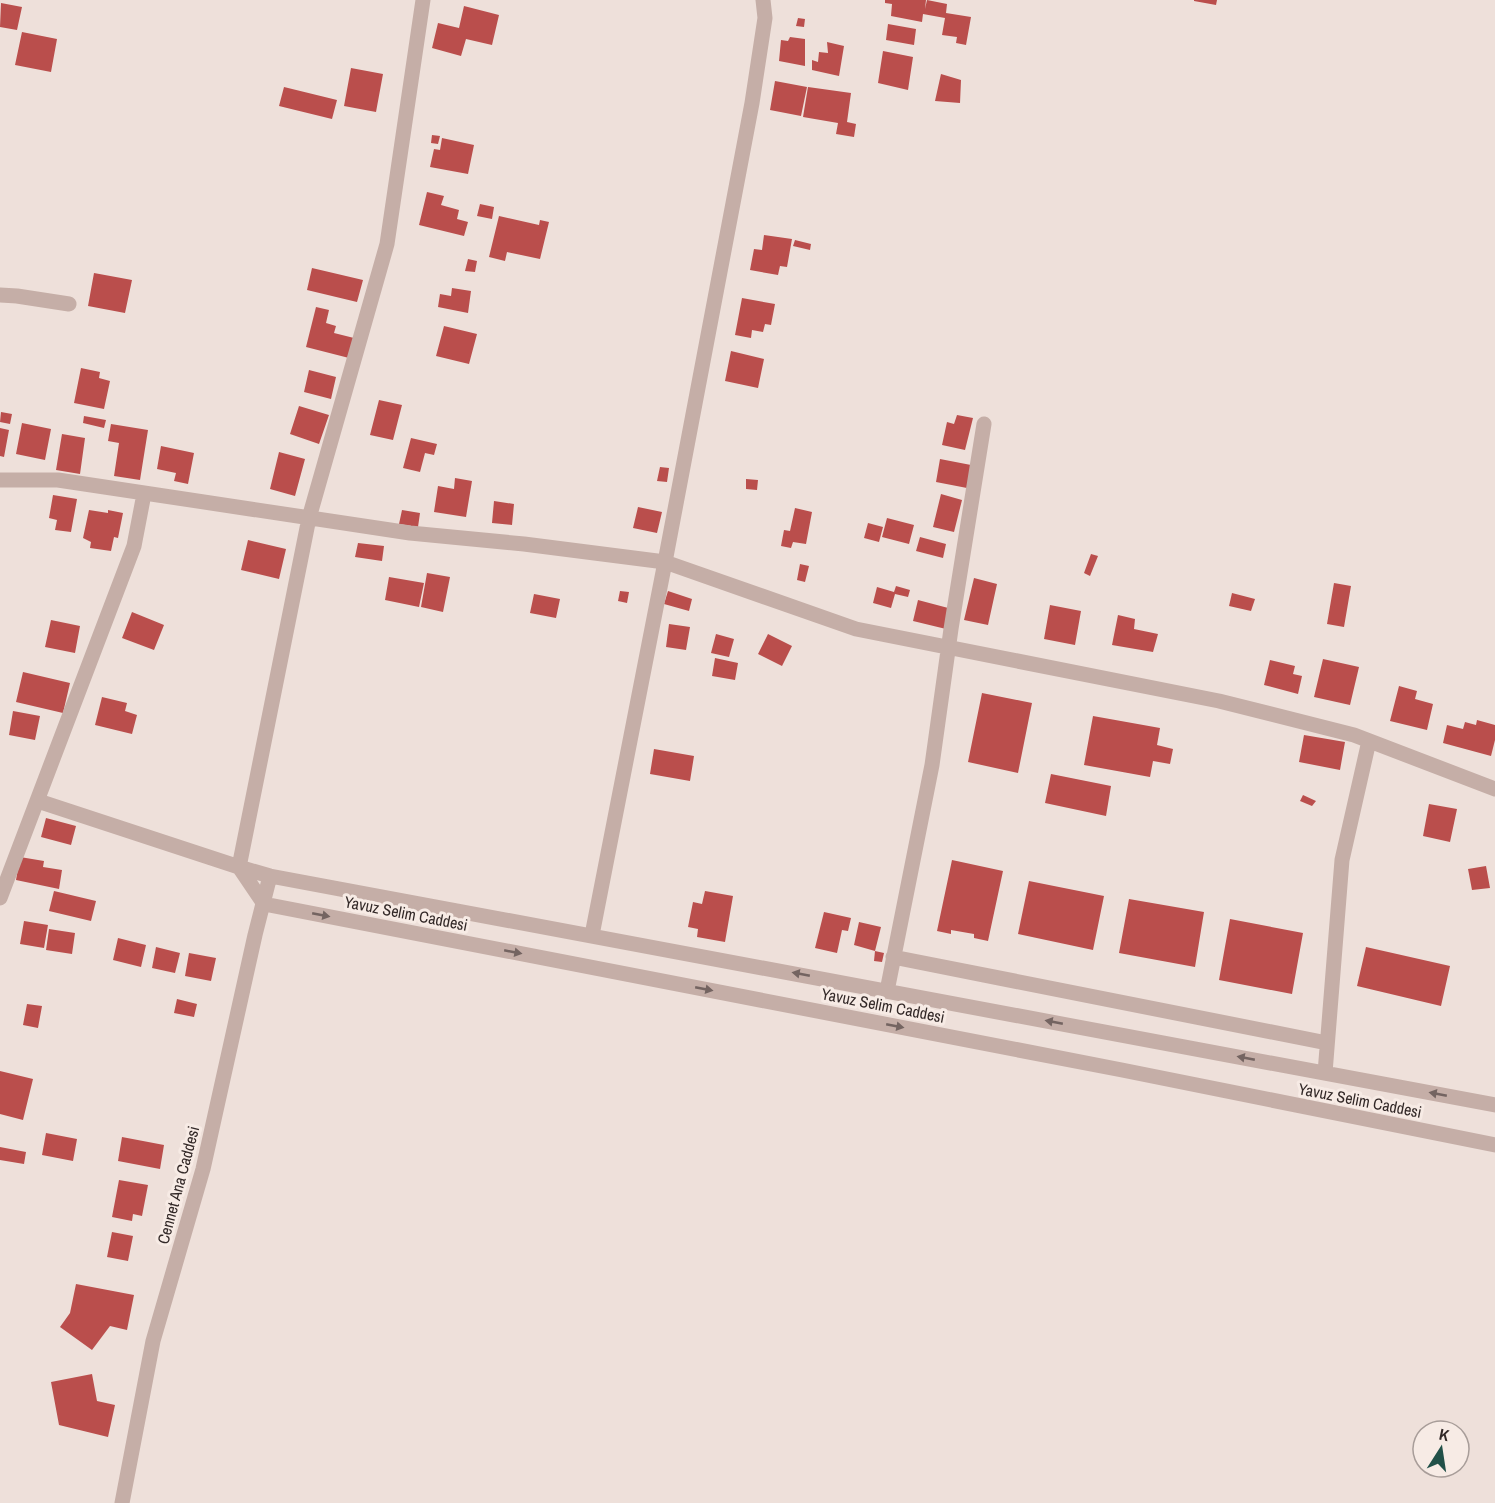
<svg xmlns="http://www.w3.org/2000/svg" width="1495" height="1503" viewBox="0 0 1495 1503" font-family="'Archivo Narrow',sans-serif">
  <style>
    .building { fill: #ba4e4c }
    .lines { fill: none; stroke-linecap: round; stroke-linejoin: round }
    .minor { stroke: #c5aea7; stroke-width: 15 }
    .oneway { fill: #746461 }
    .labels { text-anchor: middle; stroke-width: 6; stroke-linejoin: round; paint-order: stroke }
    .street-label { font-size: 16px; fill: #322827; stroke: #f7ebe5 }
  </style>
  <rect width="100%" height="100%" fill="#eee0da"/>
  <path class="building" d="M885,0H926L925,9L927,0L947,4L946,13L971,17L966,45L956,43L957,37L942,35L945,18L923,14L922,22L891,16L892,4L885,3Z
    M1194,0H1217L1216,5L1194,1Z
    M1,3L22,7L17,30L0,27Z
    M464,6L499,15L492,45L466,39L461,56L432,48L438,23L459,28Z
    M798,18L805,19L804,27L796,26Z
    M888,24L916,29L914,45L886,40Z
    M22,32L57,39L51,72L15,65Z
    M790,37L805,39V66L779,61L781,40L788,41Z
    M827,42L844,46L839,76L812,70V60L818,62L819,52L828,53Z
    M883,51L913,57L908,90L878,83Z
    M351,68L383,74L376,112L344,106Z
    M941,74L961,80L960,103L935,101Z
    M775,81L807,87L801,116L770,110Z
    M284,87L337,100L332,119L279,106Z
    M808,87L851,93L847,122L856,124L854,137L836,134L838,123L803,117Z
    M432,135L440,136L438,144L431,143Z
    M442,138L474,145L468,174L430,167L434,149L440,150Z
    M427,192L444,196L441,205L459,210L457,219L468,222L464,236L419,225Z
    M480,204L494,207L492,219L477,216Z
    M499,216L539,225L540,220L549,222L540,259L507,252L505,261L489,257Z
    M764,235L792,239L787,267L780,266L778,275L750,270L754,249L762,250Z
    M795,240L811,244L810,250L793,246Z
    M468,259L477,261L475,272L465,271Z
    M312,268L363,280L357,302L307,290Z
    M94,273L132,280L125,313L88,306Z
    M452,288L471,291L468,313L438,307L440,294L451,296Z
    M742,298L775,304L771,325L765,324L763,332L752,330L751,338L735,335Z
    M316,307L329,310L326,323L336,326L334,333L354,338L349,358L306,347Z
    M444,326L477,334L469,364L436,356Z
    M731,351L764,359L758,388L725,381Z
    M81,368L100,372L99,378L110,381L104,409L74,403Z
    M309,370L336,377L331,399L304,392Z
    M379,400L402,405L393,440L370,435Z
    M299,406L329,415L319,444L290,434Z
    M1,412L12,414L10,424L0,422Z
    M957,415L973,418L965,450L942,445L947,422L954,424Z
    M84,416L106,420L104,428L83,423Z
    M22,423L51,429L45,460L16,454Z
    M111,424L148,430L140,480L114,476L119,443L108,441Z
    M0,428L9,430L4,457L0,456Z
    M62,434L85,438L80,474L56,470Z
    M411,438L437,444L434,455L425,453L420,472L403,468Z
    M161,446L194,453L188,484L174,481L176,473L157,469Z
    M279,452L305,459L295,496L270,489Z
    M940,459L971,465L967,488L936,482Z
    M660,467L669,468L667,482L657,481Z
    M455,478L472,481L466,517L434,512L438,486L454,489Z
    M746,479L758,480L757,490L746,489Z
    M941,494L962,500L954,532L933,527Z
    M53,495L77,499L71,532L55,530L57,520L49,518Z
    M494,501L514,504L512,525L492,523Z
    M638,507L662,512L657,533L633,528Z
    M795,508L812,512L806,544L793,542L791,548L781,546L784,530L790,531Z
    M89,510L108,513V510L123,513L118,538L114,537L111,551L90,548L91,542L83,538Z
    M402,510L420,513L418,527L399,524Z
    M887,518L914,525L909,544L882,537Z
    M868,523L883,527L879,542L864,538Z
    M920,537L946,544L943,558L916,551Z
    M248,540L286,549L279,579L241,570Z
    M358,543L384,546L382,561L355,557Z
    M1091,554L1098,556L1090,576L1084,573Z
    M800,564L809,566L805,582L797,580Z
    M427,573L450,577L443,612L421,607Z
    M389,577L424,583L419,607L385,600Z
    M974,578L997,584L988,625L964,620Z
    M1334,583L1351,586L1344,627L1327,624Z
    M896,586L910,590L908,597L895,594L891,608L873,603L877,587L894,592Z
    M620,591L629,592L627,603L618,601Z
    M668,591L692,599L689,611L664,604Z
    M1232,593L1255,599L1251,611L1229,606Z
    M534,594L560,599L556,618L530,613Z
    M918,600L952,609L946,629L913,621Z
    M1050,605L1081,611L1075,645L1044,639Z
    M132,612L164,625L154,650L122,638Z
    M1118,615L1135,619L1134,629L1158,634L1153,652L1112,645Z
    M51,620L80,626L75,653L45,647Z
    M669,624L690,627L686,650L666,647Z
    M716,634L734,639L729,657L711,653Z
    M768,634L792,646L782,666L758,654Z
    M715,658L738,663L735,680L712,676Z
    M1323,659L1359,667L1350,705L1314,697Z
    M1270,660L1295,666L1293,674L1302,676L1298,694L1264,685Z
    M23,672L70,683L63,713L16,702Z
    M1399,686L1417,691L1415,699L1433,704L1427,730L1390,721Z
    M982,693L1032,703L1018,773L968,762Z
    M102,697L127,703L125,711L137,715L132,734L95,725Z
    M13,711L40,716L35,740L9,735Z
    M1093,716L1160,728L1157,745L1173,749L1170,764L1153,761L1150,777L1084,765Z
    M1477,720L1495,725V740L1491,756L1443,743L1447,725L1463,729L1465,722L1476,725Z
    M1304,735L1345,742L1340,770L1299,762Z
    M654,749L694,756L690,781L650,774Z
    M1051,774L1111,786L1106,816L1045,803Z
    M1303,795L1316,801L1312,806L1300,801Z
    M1429,804L1457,809L1450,842L1423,836Z
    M46,818L76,826L71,845L41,837Z
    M20,857L44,861L43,867L62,870L59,889L16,880Z
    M952,860L1003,871L988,941L974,938V934L951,930V934L937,931Z
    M1486,866L1490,888L1472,890L1468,869Z
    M1029,881L1104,896L1093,950L1018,934Z
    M54,891L96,901L91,921L49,911Z
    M705,891L733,896L725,942L697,937L698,929L688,927L693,902L702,904Z
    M1129,899L1204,912L1195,967L1119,953Z
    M824,912L851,918L848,931L842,930L837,953L815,948Z
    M1230,919L1303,933L1292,994L1219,980Z
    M24,921L48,925L44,948L20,944Z
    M859,922L881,927L875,951L854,945Z
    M49,929L75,933L72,954L46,950Z
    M118,938L146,945L141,967L113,960Z
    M156,947L180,953L175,973L152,968Z
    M1366,947L1450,966L1441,1006L1357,986Z
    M875,951L884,953L882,962L874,961Z
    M189,953L216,958L211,981L185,976Z
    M177,999L197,1004L194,1017L174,1013Z
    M27,1004L42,1006L38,1028L23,1025Z
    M0,1071L33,1079L23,1120L0,1114Z
    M46,1133L77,1139L73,1161L42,1155Z
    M122,1137L164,1145L160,1169L118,1161Z
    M0,1147L26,1152L24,1164L0,1160Z
    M119,1180L148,1185L142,1216L133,1214L132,1221L112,1217Z
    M112,1232L133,1236L128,1261L107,1257Z
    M76,1284L134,1295L127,1330L110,1326L92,1350L60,1327L70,1313Z
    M92,1374L97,1401L115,1405L108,1437L59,1425L51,1382Z"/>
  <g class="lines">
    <path class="minor" d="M423,0L387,244L309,518L239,867L264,904L1122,1070L1495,1145
      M0,295L17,296L69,304
      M0,480H58L410,533L524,544L665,562L856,629L1219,701L1354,735L1495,789
      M38,801L239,867L270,876L1495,1105
      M0,898L134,546L144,494
      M592,935L665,562L752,103L765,18L763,0
      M893,957L1327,1043
      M887,991L932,765L951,629L984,424
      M1325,1073L1342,860L1369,741
      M122,1503L153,1341L203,1169L255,935L270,876"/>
  </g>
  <defs><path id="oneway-solid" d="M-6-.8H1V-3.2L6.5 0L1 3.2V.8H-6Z" transform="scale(1.5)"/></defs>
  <g class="oneway">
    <use href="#oneway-solid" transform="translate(321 915) rotate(11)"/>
    <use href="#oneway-solid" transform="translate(513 952) rotate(11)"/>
    <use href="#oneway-solid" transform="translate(801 974) rotate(-169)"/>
    <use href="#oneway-solid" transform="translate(704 989) rotate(11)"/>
    <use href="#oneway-solid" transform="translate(1054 1022) rotate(-169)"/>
    <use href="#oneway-solid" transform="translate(895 1026) rotate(11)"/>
    <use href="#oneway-solid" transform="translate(1246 1058) rotate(-169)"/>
    <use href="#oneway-solid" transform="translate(1438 1094) rotate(-169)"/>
  </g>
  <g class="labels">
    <g class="street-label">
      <text transform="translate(406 913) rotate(11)" y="6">Yavuz Selim Caddesi</text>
      <text transform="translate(883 1005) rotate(11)" y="6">Yavuz Selim Caddesi</text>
      <text transform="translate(1360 1100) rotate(11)" y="6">Yavuz Selim Caddesi</text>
      <text transform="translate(178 1185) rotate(-75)" y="6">Cennet Ana Caddesi</text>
    </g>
  </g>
  <g transform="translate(1441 1449) rotate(12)"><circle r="28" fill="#f7ebe5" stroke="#a89d99" stroke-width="1.5"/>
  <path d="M0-4.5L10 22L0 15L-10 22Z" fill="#215048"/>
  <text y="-9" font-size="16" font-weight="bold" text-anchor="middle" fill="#322827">K</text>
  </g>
</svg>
